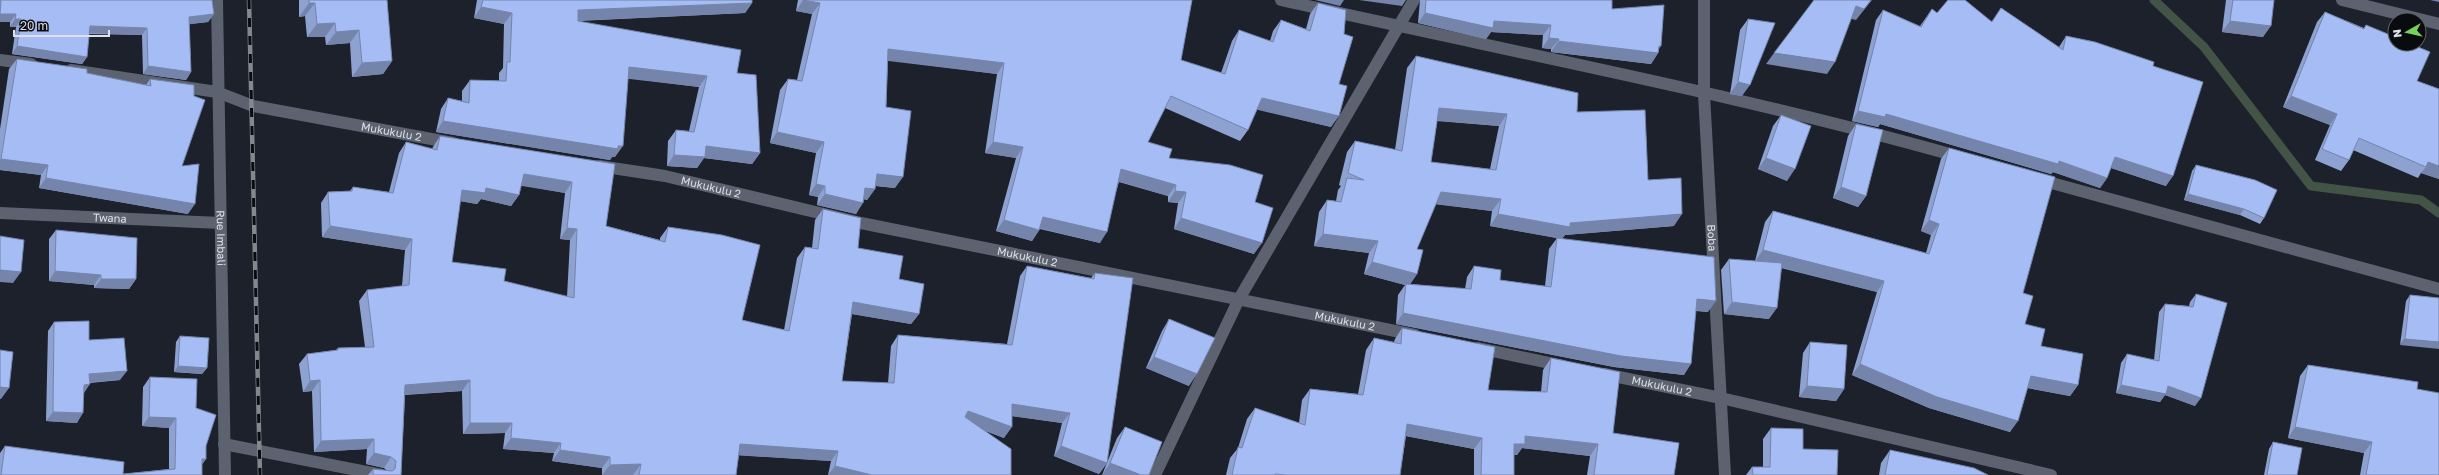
<svg xmlns="http://www.w3.org/2000/svg" width="2439" height="475" viewBox="0 0 2439 475" font-family="'Golos Text',sans-serif">
  <style>
    .lines { fill: none; stroke-linecap: round; stroke-linejoin: round }
    .stream { stroke: #435446; stroke-width: 9 }
    .minor { stroke: #5c626f; stroke-width: 12 }
    .rail-casing { stroke: #838790; stroke-width: 4.5 }
    .rail { stroke: #090b0f; stroke-width: 3; stroke-dasharray: 9; stroke-linecap: butt }
    .wall { fill: #8ea2d2; fill-rule: evenodd }
    .shaded-wall { fill: #7484ab }
    .building { fill: #a5bcf4; stroke: #7484ab; fill-rule: evenodd }
    .labels { text-anchor: middle; stroke-width: 4; stroke-linejoin: round; paint-order: stroke }
    .street-label { font-size: 11px; fill: #dee1e9; stroke: #090b0f }
  </style>
  <rect width="100%" height="100%" fill="#1c212b"/>
  <g class="lines">
    <path class="stream" d="M2154,0L2204,47L2311,186L2421,200L2439,213"/>
    <g class="minor">
      <path id="s1" d="M217,0L225,475"/>
      <path d="M1281,0C1507,51 1737,94 1960,157"/>
      <path id="s2" d="M1704,0V94L1725,475"/>
      <path d="M2342,0L2439,24"/>
      <path d="M0,60L31,64"/>
      <path id="s3" d="M71,70L217,92L253,106L453,143"/>
      <path id="s4" d="M599,166L665,176L861,223L1415,335"/>
      <path d="M2037,179L2439,289"/>
      <path id="s5" d="M0,213L220,223"/>
      <path d="M1478,348L1564,366"/>
      <path id="s6" d="M1604,374L1721,398L2051,475"/>
      <path d="M224,444L382,475"/>
      <path d="M1155,475L1239,299L1414,0"/>
    </g>
    <defs>
      <path id="rail" d="M249,0L260,475"/>
    </defs>
    <use href="#rail" class="rail-casing"/>
    <use href="#rail" class="rail"/>
  </g>
  <path class="wall" d="M0,0L214,14L208,22L189,24L191,72L186,80L143,74L142,35L89,34L87,57L82,64L12,54L16,27H10V22H0Z
    M299,0H387L392,61L383,74L352,77L350,43L326,45L325,37H307L305,16L299,17Z
    M477,0H752V3L745,13L578,21L737,73L760,153L752,164L704,158L697,168L667,166L668,141L676,130L689,131L699,87L628,78L615,157H612L610,160L436,132L441,109L448,98L462,101V91L470,80L499,81V73L503,68L504,24L474,18Z
    M798,0H1192L1181,60L1221,73L1232,41L1239,30L1270,41L1273,31L1281,20L1306,29L1310,14L1318,3L1339,84L1331,127L1257,109L1248,130L1240,141L1165,108L1148,142L1169,158L1255,202L1254,254L1174,229L1178,203L1168,202V196L1119,182L1100,243L1040,229L1032,241L996,231L1016,158L985,153L997,74L888,60L886,107L895,188L875,186V189L867,200L864,199L856,214L817,205L818,197L809,195L816,153L770,143L780,90L788,79L797,80L812,14L796,11Z
    M1420,0H1612V9L1659,49L1658,53L1651,64L1551,52V49L1542,48L1543,35L1491,32L1486,39L1418,23Z
    M2226,0H2274L2263,37L2222,32Z
    M2001,8L2059,47L2066,36L2153,66L2166,186L2111,168L2107,178L2100,188L2053,172L2051,174L1880,124L1878,127L1852,121L1876,20L1883,10L1920,26L1932,9L1937,13L1992,21Z
    M2325,12L2364,28L2366,25L2417,81L2439,89V179L2421,173L2418,178L2353,150L2349,160L2341,171L2315,160L2330,125L2283,107L2317,22Z
    M1748,19L1742,96L1730,94L1740,30Z
    M1416,56L1577,112L1648,180L1674,226L1565,235L1562,238L1708,312L1696,311L1684,375L1614,367L1396,324L1398,295L1405,285L1364,274L1369,253L1314,246L1319,212L1327,200L1336,201L1338,190L1341,186L1339,185L1347,152L1355,141L1395,150L1407,68ZM1437,121L1499,126L1490,169L1431,162ZM1436,204L1492,211L1490,226L1557,238L1549,249L1545,286L1500,280L1474,266L1467,277L1465,289L1410,284L1417,274V249Z
    M17,59L146,85L150,79L182,166L188,214L39,188L41,175L0,170V129L9,69Z
    M1781,115L1787,181L1758,169L1773,126Z
    M1856,124L1866,196L1858,207L1833,198L1848,136Z
    M440,136L615,164L606,226L660,240V238L668,227L742,320L784,330L797,258L805,247L812,248L815,220L823,209L858,248L899,279L919,314L911,324L852,314L842,381L888,383L891,346L898,335L1007,344L1020,276L1027,266L1091,278L1095,273L1107,463L1099,474L1054,456L1062,423L1012,416L1004,438L986,431L1011,475H828L831,461L739,455L736,475H602V468L552,461L554,453L503,449L505,433L463,434L462,391L405,395L401,475L387,471L384,468L366,464L367,449L314,452L312,391L303,392L299,364L307,354L336,350L338,348L365,347L359,301L367,290L402,286L405,250L322,237L321,203L328,192L350,191L353,187L389,192L399,153L406,142L432,149L433,147ZM521,185L565,193L560,239L570,240L567,297L504,281L452,262L460,201L477,204L481,199L511,206L519,195Z
    M1949,148L2023,293L2025,324L2041,346L2078,385L2070,396L2027,388L2010,432L1929,408L1852,375L1877,292L1781,268L1769,319L1724,314L1721,270L1729,259L1755,261L1765,222L1773,211L1926,253L1931,235L1921,231L1941,159Z
    M2196,165L2264,218L2260,224L2240,215L2184,200L2192,171Z
    M56,230L136,279L129,289L94,288V285L49,281V239Z
    M2196,294L2195,406L2165,395L2160,402L2116,393L2121,363L2127,354L2154,360L2159,312L2165,304L2189,306L2190,302Z
    M2410,295L2439,298L2400,345L2406,301Z
    M1169,319L1189,386L1146,368L1162,331Z
    M54,322L89,340L120,380L90,383L84,393L77,423L46,421L48,331Z
    M1402,328L1488,390L1541,392L1543,370L1551,358L1613,433L1674,475H1587L1590,456L1522,448L1517,455H1514V475H1474V449L1406,436L1400,475H1226L1230,458L1238,448L1247,419L1255,408L1299,423L1302,400L1310,389L1358,394L1366,350L1374,338L1394,342L1395,339Z
    M180,336L207,368L202,374L174,372L176,342Z
    M1810,342L1844,389L1836,401L1799,397L1803,353Z
    M2308,365L2417,389L2439,475H2360L2364,453L2288,438L2300,376Z
    M150,377L196,408L206,446V459L202,464V475H0V453L5,446L123,474L169,469V428L142,426L143,387Z
    M1125,427L1162,442L1102,475L1117,438Z
    M1771,428L1803,449L1837,475H1746L1752,467H1763V439Z
    M2273,442L2297,475H2264L2269,449Z
    M1890,450L1988,475H1879L1881,463Z
    M373,469V475H368Z"/>
  <path class="shaded-wall" d="M803,0L820,3L812,14L796,11Z
    M1315,0H1344L1340,6Z
    M1359,0H1406L1402,6Z
    M1872,0L1856,20L1848,18L1856,6Z
    M2430,0H2439V2Z
    M309,3H315L305,16L299,17Z
    M752,3L745,13L571,21L578,10Z
    M481,7L512,13L504,24L474,18Z
    M1425,13L1494,21L1551,25L1543,35L1491,32L1486,39L1418,23Z
    M0,14H16L10,22H0Z
    M214,14L208,22L184,25L189,17Z
    M15,19H21L16,27H10Z
    M2230,21L2271,26L2263,37L2222,32Z
    M335,23L325,37H307L317,24Z
    M90,26L147,28L142,35L85,33Z
    M359,30L350,43L326,45L336,32Z
    M1549,38L1559,39L1551,49L1542,48Z
    M1558,41L1659,46H1661L1656,53H1658L1651,64L1551,52Z
    M17,46L87,57L82,64L12,54Z
    M888,49L1004,63L997,74L880,60Z
    M1774,53L1835,62L1827,74L1766,64Z
    M392,61L383,74L352,77L362,63Z
    M148,66L191,72L186,80L143,74Z
    M629,67L707,76L699,87L621,78Z
    M1738,82L1750,85L1742,96L1730,94Z
    M2291,96L2337,114L2330,125L2283,107Z
    M1262,98L1339,116L1331,127L1254,109Z
    M1439,108L1507,114L1499,126L1431,120Z
    M1858,111L1886,114L2059,161L2107,178L2100,188L2053,172L2051,174L1880,124L1878,127L1852,121Z
    M443,121L623,146L615,157H612L610,160L436,132Z
    M777,132L824,142L816,153L770,143Z
    M993,142L1023,147L1016,158L985,153Z
    M706,146L760,153L752,164L704,158L697,168L667,166L674,155Z
    M2115,157L2173,176L2166,186L2108,167Z
    M1766,158L1795,169L1787,181L1758,169Z
    M1,159L48,165L41,175L0,170V160Z
    M2428,162L2439,166V179L2421,173L2426,167Z
    M1121,169L1176,185L1168,196L1114,180Z
    M524,174L572,182L565,193L516,185Z
    M877,174L903,177L895,188L869,185Z
    M46,178L195,204L188,214L39,188Z
    M816,184L825,186L818,197L809,195Z
    M1841,187L1866,196L1858,207L1833,198Z
    M486,188L519,195L511,206L481,199L477,204L454,200L462,190Z
    M865,188L875,189L867,200L857,198Z
    M1175,191L1186,192L1178,203L1168,202Z
    M1441,192L1501,199L1492,211L1433,204Z
    M825,194L863,203L856,214L817,205Z
    M2188,194L2244,209L2240,215L2184,200Z
    M1498,214L1570,223L1682,214L1674,226L1565,235L1562,239L1490,226Z
    M1043,217L1107,232L1100,243L1035,227Z
    M1181,218L1262,243L1254,254L1174,229Z
    M1004,220L1039,230L1032,241L996,231Z
    M1929,220L1939,224L1931,235L1921,231Z
    M330,226L412,239L405,250L322,237Z
    M567,228L577,229L570,240L560,239Z
    M1323,234L1378,241L1369,253L1314,246Z
    M1763,250L1884,281L1877,292L1755,261Z
    M1372,262L1417,274L1409,286L1406,284L1405,285L1364,274Z
    M0,270L21,272L13,283L0,282Z
    M55,271L101,275L94,285L49,281Z
    M101,279H136L129,289L94,288Z
    M1697,299L1716,301L1708,312L1690,310Z
    M853,302L919,314L911,324L846,313Z
    M1732,302L1777,308L1769,319L1724,314Z
    M1403,313L1691,364L1684,375L1614,367L1396,324Z
    M2405,339L2439,342V349L2400,345Z
    M1154,357L1197,374L1189,386L1146,368Z
    M1860,364L2018,421L2010,432L1929,408L1852,375Z
    M178,366L207,368L202,374L174,372Z
    M127,371L120,380L83,383L89,374Z
    M2031,376L2078,385L2070,396L2023,387Z
    M320,380L312,391L303,392L310,381Z
    M470,380L462,391L398,395L405,385Z
    M90,384L83,394L84,385Z
    M2121,385L2168,386L2201,398L2195,406L2165,395L2160,402L2116,393Z
    M1807,386L1844,389L1836,401L1799,397Z
    M0,387L9,388L1,399H0Z
    M1012,404L1070,413L1062,423L1004,415Z
    M968,411L1012,427L1004,438L961,422Z
    M53,412L83,413L77,423L46,421Z
    M149,417L176,418L169,428L142,426Z
    M470,423H512L505,433L463,434Z
    M1407,424L1482,438L1474,449L1400,435Z
    M2295,427L2372,442L2364,453L2288,438Z
    M1525,436L1598,444L1590,456L1522,448L1517,455H1506L1514,444Z
    M511,438L561,443L554,453L503,449Z
    M374,439L367,449L314,452L321,441Z
    M740,444L838,451L831,461L732,455Z
    M1061,446L1107,463L1099,474L1054,456Z
    M560,450L610,457L602,468L552,461Z
    M374,453L391,457L384,468L366,464Z
    M202,459H206L199,469Z
    M1110,463L1141,475H1102Z
    M641,464L633,475H602L610,465Z
    M835,466L872,475H828Z"/>
  <path class="building" d="M0,0H212L214,14L189,17L191,72L148,66L147,28L90,26L87,57L17,46L21,19H15L16,14H0L1,1H0Z
    M309,0H387L392,61L362,63L359,30L336,32L335,23L317,24L315,3H309Z
    M483,0H752V3L578,10V21L741,50L737,73L756,75L760,153L706,146L705,157L674,155L676,130L694,132L707,76L629,67L623,146H618V149L443,121L448,98L469,103L470,80L506,81L507,62H510L512,13L481,7Z
    M803,0H1192L1181,60L1225,74L1239,30L1273,42L1281,20L1310,31L1318,3L1346,10L1344,34L1353,37L1339,84L1347,86L1339,116L1262,98L1248,130L1171,96L1148,142L1172,149L1169,158L1230,165L1263,175L1255,202L1273,208L1262,243L1181,218L1186,192L1175,191L1176,185L1121,169L1107,232L1043,217L1039,230L1004,220L1023,147L993,142L1004,63L888,49L886,107L911,111L903,177L877,174L875,189L865,188L863,203L825,194V186L816,184L824,142L777,132L788,79L802,81L820,3Z
    M1426,0H1612V9L1664,5L1661,46H1659L1658,53L1558,41L1559,39L1549,38L1551,25L1494,21L1493,28L1425,13Z
    M1814,0H1871L1864,9L1856,6L1835,62L1774,53Z
    M1948,0H1965L1992,22L2001,8L2063,50L2066,36L2095,42L2154,62L2153,66L2203,82L2173,176L2115,157L2107,178L2059,161L2058,164L1886,114L1885,117L1858,111L1883,10L1921,27L1932,9L1937,13Z
    M2233,0H2274L2271,26L2230,21Z
    M2325,12L2364,29L2366,25L2395,37V44H2411L2430,52L2417,81L2439,89V166L2428,162L2426,167L2359,138L2349,160L2322,149L2337,114L2291,96Z
    M1748,19L1775,23L1750,85L1738,82Z
    M1416,56L1578,93L1577,112L1645,110L1648,180L1681,178L1682,214L1570,223V227L1498,214L1501,199L1441,192L1417,249L1423,250L1417,274L1372,262L1378,241L1323,234L1327,200L1341,202L1347,178L1364,180L1348,173L1355,141L1402,151ZM1439,108L1507,114L1496,170L1431,162Z
    M17,59L87,69V73L151,86L150,79L194,85V96L205,100L182,166L199,164L195,204L46,178L48,165L1,159Z
    M1781,115L1811,126L1795,169L1766,158Z
    M1856,124L1883,130L1866,196L1841,187Z
    M440,136L615,164L606,226L665,242L668,227L722,235L760,245L742,320L789,331L805,247L818,249L823,209L861,218L858,248L903,256L899,279L924,284L919,314L853,302L842,381L894,383L898,335L1012,345L1027,266L1094,279L1095,273L1133,278L1107,463L1061,446L1070,413L1012,404V427L968,411L965,417L1011,449V475H872L835,466L838,451L740,444L736,475H639L641,464L610,465V457L560,450L561,443L511,438L512,423H470V380L405,385L401,475H373V469L392,471L395,469L396,461L391,457L374,453V439L321,441L320,380L310,381L307,354L338,350V348L374,347L367,290L409,285L412,239L330,226L328,192L352,191L353,187L393,193L406,142L437,150ZM524,174L572,182L567,228L577,229L574,298L504,281L506,269L452,262L462,190L485,193L486,188L519,195Z
    M1949,148L2055,177L2023,293L2033,296L2025,324L2045,329L2041,346L2083,354L2078,385L2031,376L2018,421L1937,397L1860,364L1884,281L1763,250L1773,211L1929,254L1939,224L1929,220Z
    M2196,165L2255,180L2277,190L2264,218L2244,209L2188,194Z
    M56,230L137,238L136,279H101V275L55,271Z
    M0,236L24,240L21,272L0,270Z
    M1557,238L1714,257L1716,301L1697,299L1691,364L1621,356L1403,313L1406,284L1471,289L1474,266L1501,270L1500,280L1551,287Z
    M1729,259L1782,263L1777,308L1732,302Z
    M2196,294L2227,303L2201,398L2168,386L2166,394L2121,385L2127,354L2159,361L2165,304L2193,307Z
    M2410,295L2439,298V342L2405,339Z
    M1169,319L1215,338L1197,374L1154,357Z
    M89,321V340L124,338L127,371L89,374L90,384L84,385L83,413L53,412L54,322Z
    M1402,328L1495,347L1488,390L1547,392L1551,358L1620,372L1613,433L1679,443L1674,475H1594L1598,444L1525,436V444H1514V475H1481L1482,438L1407,424L1400,475H1285L1275,474V475H1232L1238,447L1242,448L1255,408L1305,425L1310,389L1363,395L1374,338L1401,344Z
    M180,336L209,338L207,368L178,366Z
    M1810,342L1847,345L1844,389L1807,386Z
    M0,350L13,352L9,388L0,387Z
    M2308,365L2418,382L2417,389L2439,393V475H2366L2372,442L2295,427Z
    M150,377L197,379L196,408L216,415L206,446V459H202V475H1L5,446L124,462L123,474L175,469L176,418L149,417Z
    M1125,427L1162,442L1149,475H1141L1110,463Z
    M1771,428L1803,429V449L1838,450L1837,475H1753L1752,467H1770Z
    M2273,442L2302,448L2297,475H2267Z
    M1890,450L1974,468L1988,475H1885Z"/>
  <g class="labels">
    <g class="street-label">
      <text dy="4" stroke="none"><textPath href="#s3" startOffset="327">Mukukulu 2</textPath></text>
      <text dy="4" stroke="none"><textPath href="#s4" startOffset="114">Mukukulu 2</textPath></text>
      <text dy="4" stroke="none"><textPath href="#s5" startOffset="110">Twana</textPath></text>
      <text dy="4" stroke="none"><textPath href="#s1" startOffset="238">Rue Imbali</textPath></text>
      <text dy="4" stroke="none"><textPath href="#s2" startOffset="238">Boba</textPath></text>
      <text dy="4" stroke="none"><textPath href="#s4" startOffset="438">Mukukulu 2</textPath></text>
      <text dy="4" stroke="none"><textPath href="#s4" startOffset="762">Mukukulu 2</textPath></text>
      <text dy="4" stroke="none"><textPath href="#s6" startOffset="59">Mukukulu 2</textPath></text>
    </g>
  </g>
  <g transform="translate(2407 32) rotate(262)"><circle r="19" fill="#090b0f" stroke="#5e6166"/>
  <path d="M0-3L7 15L0 10L-7 15Z" fill="#77d259"/>
  <text y="-6" font-size="11" font-weight="bold" text-anchor="middle" fill="#dee1e9">N</text>
  </g>
  <path d="M14 30v6h95v-6" fill="none" stroke="#dee1e9" stroke-width="2"/>
  <text x="20" y="30" font-size="12" fill="#dee1e9" stroke="#090b0f" stroke-width="3" paint-order="stroke">20 m</text>
</svg>
